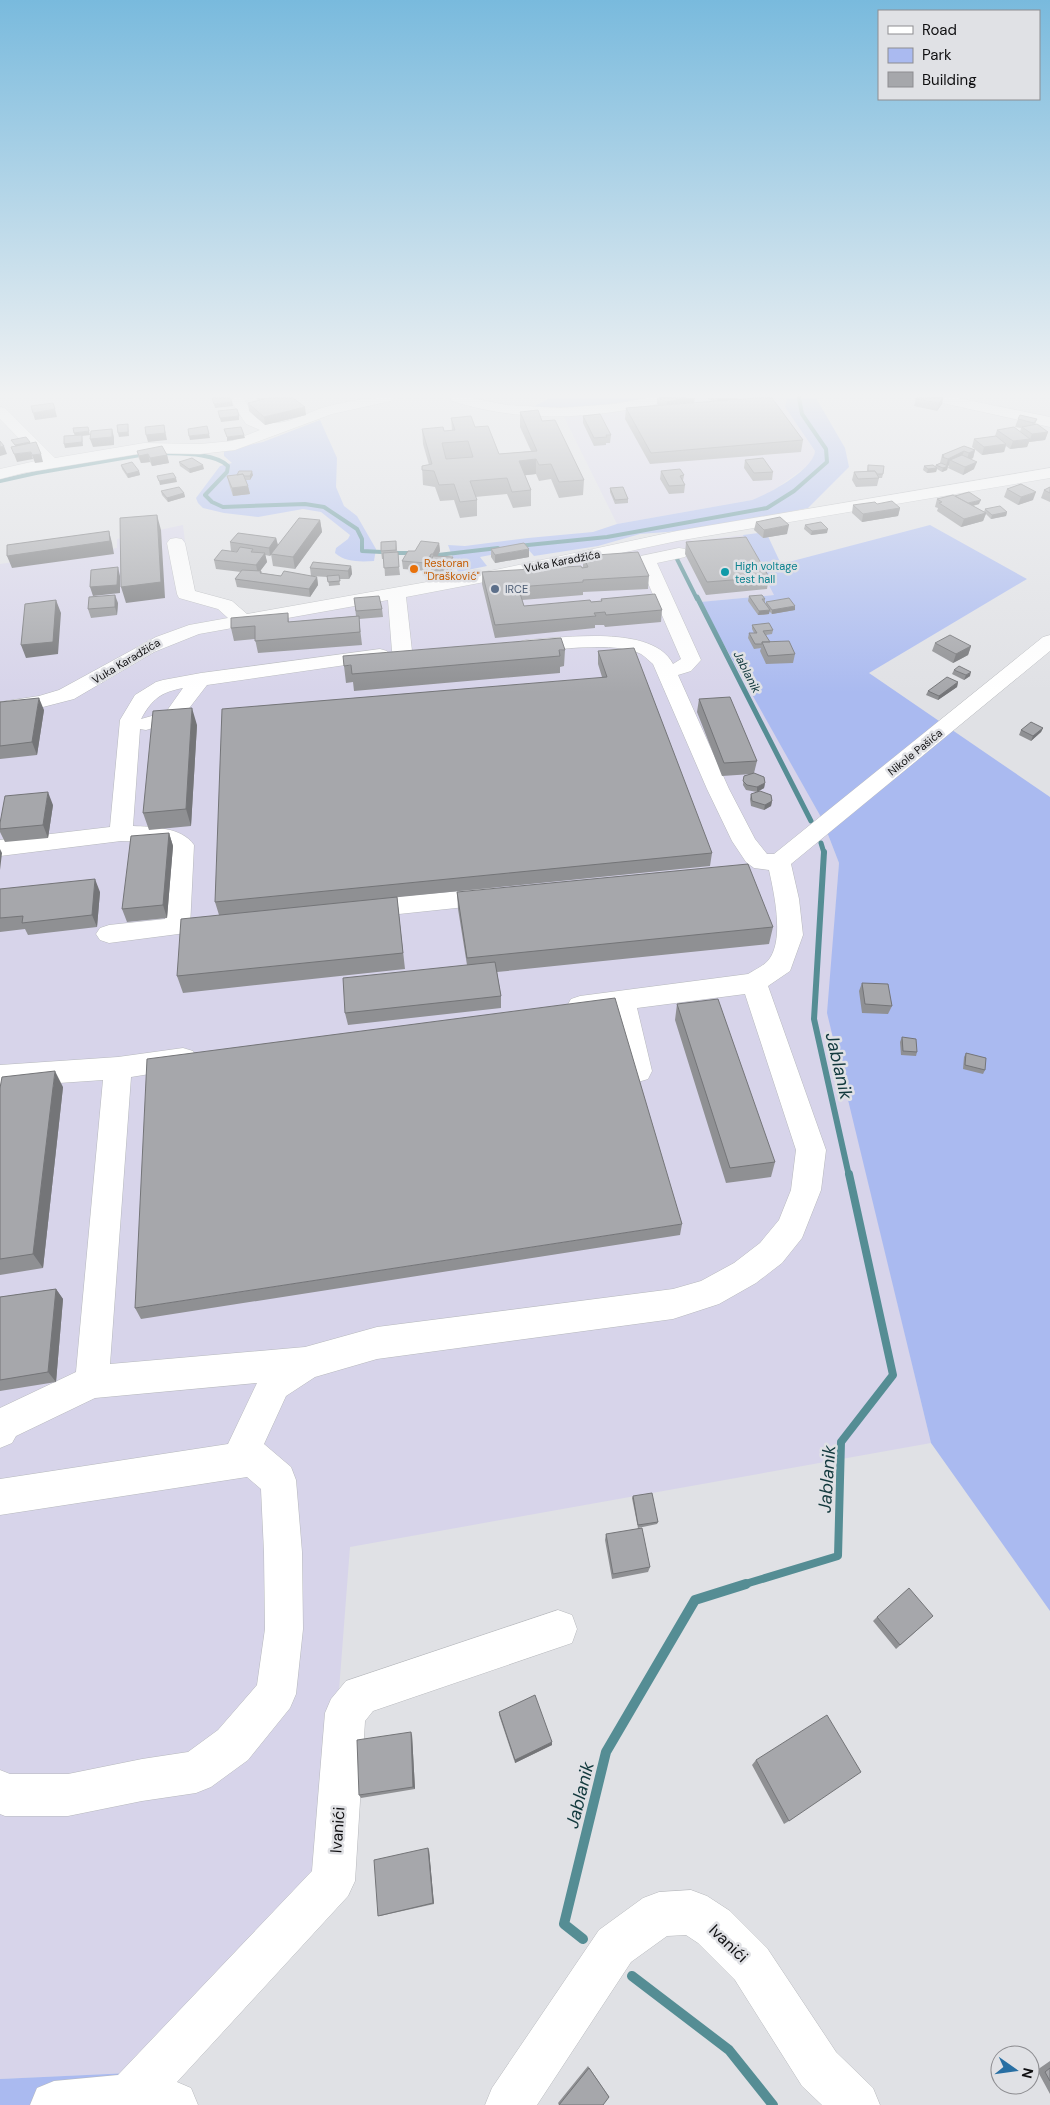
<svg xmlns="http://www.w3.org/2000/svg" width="1050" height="2105" viewBox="0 0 1050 2105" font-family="'DM Sans',sans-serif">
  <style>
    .industrial { fill: #d7d4ea }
    .green { fill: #aabaf0 }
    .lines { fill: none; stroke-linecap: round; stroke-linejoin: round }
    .stream-far4 { stroke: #558d94; stroke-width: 4 }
    .stream-far3 { stroke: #558d94; stroke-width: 5 }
    .stream-far2 { stroke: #558d94; stroke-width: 6 }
    .stream-far1 { stroke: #558d94; stroke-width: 8 }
    .stream { stroke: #558d94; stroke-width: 10 }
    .minor-casing { stroke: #b7b9bd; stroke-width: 1 }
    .minor { fill: #fff; fill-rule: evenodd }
    .wall { fill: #8f9093 }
    .shaded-wall { fill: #747578 }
    .building { fill: #a6a7ab; stroke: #747578; fill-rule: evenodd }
    .food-dot { fill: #e8710a; stroke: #e0e1e5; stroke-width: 2 }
    .culture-dot { fill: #0f9aa8; stroke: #e0e1e5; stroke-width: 2 }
    .service-dot { fill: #5c6f8a; stroke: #e0e1e5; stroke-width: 2 }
    .labels { text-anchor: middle; stroke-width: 5; stroke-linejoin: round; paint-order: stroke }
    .far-street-label { font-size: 11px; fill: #101012; stroke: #e0e1e5 }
    .far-food-label { font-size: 11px; fill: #c56008; stroke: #e0e1e5; text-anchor: start }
    .far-culture-label { font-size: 11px; fill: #0d838f; stroke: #e0e1e5; text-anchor: start }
    .far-service-label { font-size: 11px; fill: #4e5e75; stroke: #e0e1e5; text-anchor: start }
    .far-water-label { font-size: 12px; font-style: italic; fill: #12393d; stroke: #e0e1e5 }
    .near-street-label { font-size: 16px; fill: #101012; stroke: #e0e1e5 }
    .near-water-label { font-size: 18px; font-style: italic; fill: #12393d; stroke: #e0e1e5 }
  </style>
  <rect width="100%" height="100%" fill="#e0e1e5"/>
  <path class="industrial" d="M680,398H787L785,407L815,451V457L810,464L768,494L752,500L617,524L564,417L620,412Z
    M183,525L191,591L253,622L677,536L694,541L743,535L775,595L701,602L822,819L839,863L828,1013L931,1443L350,1547L325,1873L130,2073L0,2079V564L117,548V539Z"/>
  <path class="green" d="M550,398H645L597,406L531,408Z
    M787,398H816L845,448L849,467L808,508L705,529L640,534L598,546L534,556L527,548L480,557L487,566L458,572L448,545L465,546L528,538L593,532L617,524L752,500C769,494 814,469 815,451L785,407Z
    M320,420L337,458L336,487L344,506L357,516L376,549L374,561C360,562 345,562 335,553L336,548L348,539L350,535L321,512L303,509L258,517L224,513L203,508L198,503L196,498L220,466L232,463L224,456V451L263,442Z
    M930,525L1027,579L869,673L1050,797V1611L931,1443L827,1013L839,863L822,819L700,602L774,595L743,535L766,532L781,564Z
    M130,2073L94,2105H0V2079Z"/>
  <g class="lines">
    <path class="stream-far4" d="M158,453C178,454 214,452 228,466L227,472L205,495L212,502L223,507L305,504L324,507L357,529L362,539V551L382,552
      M0,481L36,473L146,454
      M518,546L607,537L767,508L794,491L827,462L826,449L802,414L799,398
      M397,553H413
      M438,555L498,548
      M677,559L697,599"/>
    <path class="stream-far3" d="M697,597L811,821
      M821,843L824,853"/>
    <path class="stream-far2" d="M824,852L814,1019L849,1176"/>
    <path class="stream-far1" d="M742,1585L838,1556L841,1442L893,1375L849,1174"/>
    <path class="stream" d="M583,1939L564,1924L606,1752L695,1600L746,1584
      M632,1976L729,2050L773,2105"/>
    <defs>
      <path id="minor" d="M233,398H243C249,406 253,418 262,421C282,429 307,412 325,407C348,401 370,397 393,398L391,401L332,414L235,450L200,454L144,453L23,473L0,479V469L40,460L0,419V407L5,408L55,458L144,443L200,444L232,441L260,430L246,424L231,401Z
        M450,398H472L506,405L560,408L614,404L646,398H671L669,401C597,419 524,424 452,401Z
        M931,398H958L1050,417V427L938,402L933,401Z
        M1050,468V478L677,541L500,579L406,597L412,651L409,655L402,657L395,655L392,651L388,600L199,634L154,652L74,699L39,708L0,714V702L39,696L59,690L156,637L189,625L228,618L218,609L179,598L177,594L167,543L170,539L176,538L182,539L185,543L195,591L232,601L247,614L500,569L677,531Z
        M679,548L685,549L688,553L685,557L657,563L701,660L691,671L678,675L729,789L755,839L767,854H774L1043,637L1050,635V651L791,864L799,899L803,935L790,971L768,986L826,1150L821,1190L802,1238L782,1263L756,1283L719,1304L673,1319L377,1359L315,1377L286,1396L264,1444L291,1467L296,1480L302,1552L303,1629L296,1694L290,1708L248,1760L211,1787L196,1793L142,1801L68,1816H5L0,1814V1770L10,1774H68L142,1759L188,1752L218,1730L257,1685L265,1629L264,1552L261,1489L247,1477L0,1515V1479L228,1444L257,1383L95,1398L16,1436L12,1443L0,1448V1408L76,1372L103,1080L0,1087V1065L118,1057L183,1048L193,1051L197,1059L193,1067L131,1077L110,1364L305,1347L377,1327L673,1289L701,1281L734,1263L760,1243L779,1220L791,1190L796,1150L745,994L637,1008L652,1071L648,1079L638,1082L628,1079L624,1071L611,1012L580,1016L571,1013L567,1006L571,999L580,996L748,974C754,970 766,965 770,958C784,937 774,893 769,870L754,868L746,862L732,841L707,789L653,664C649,661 646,657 641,654C614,641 557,650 526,652L519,650L516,646L519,642L526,640C563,638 653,624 673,664L681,659L638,560L641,556Z
        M380,649L387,651L390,655L387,659L207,685L180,720L146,730L140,729L133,826C152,827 182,827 194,845L190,927L186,933L109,943L100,940L96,934L100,928L109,925L165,919L170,849L156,842L121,841L0,856V840L110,827L120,720L135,695L156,682L163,680L201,673ZM183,688L166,712L141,719C152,699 161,692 183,688Z
        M494,888L503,890L506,896L503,902L494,904L361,918L352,915L349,909L352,903L361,900Z
        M558,1610L572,1615L577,1629L572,1643L373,1711L365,1721L355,1881L348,1896L177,2082L191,2088L198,2105H30L37,2088L54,2081L118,2075L312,1871L325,1713L331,1699L346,1681Z
        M691,1890L707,1896L730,1911L767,1948L836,2052L873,2088L880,2105H822L802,2086L735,1980L698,1943L686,1935L667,1936L631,1962L537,2105H485L492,2088L599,1930L643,1898L659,1892Z"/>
    </defs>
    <use href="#minor" class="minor-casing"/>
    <use href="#minor" class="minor"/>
  </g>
  <path class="wall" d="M256,398H293L306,415L265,425L249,411L248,403L258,400Z
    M657,398H695L694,403L712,401L706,398H740L733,400L803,440L801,452L650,464L625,419L626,408L658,405L657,404Z
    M916,398H943L942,404L937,411L914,406Z
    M520,412L542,421L584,480L583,495L559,498L551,479L539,481L536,474L525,475L531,490V506L513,508L507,494L475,497L477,500V516L460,518L454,500L440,501L435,487L423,485L422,466L429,465L423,444L422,429L444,431H452L451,418L475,427L499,454L531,451L520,427Z
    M583,416L611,435L610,443H606V445L594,446L583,423Z
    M1018,419H1037L1035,425L1048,432L1045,440L1029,442L1027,447L1010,449L1006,446L1004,452L982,455L972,447L974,439L995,436L997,430L1020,432L1021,428L1015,427Z
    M964,446L975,450L973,458L971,459L974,469L963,475L948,468L949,465L948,466L947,470L942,472L937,469L936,472L927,473L923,470L924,466H935L936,465L940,463L942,455Z
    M137,451L167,455L169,463L152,466L150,462L141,463L139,459Z
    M745,460L773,472L772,480L753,481L744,468Z
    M179,462L204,469L190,473L180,466Z
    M121,465L139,471L140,475L128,478L122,469Z
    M868,465L883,474L882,478H879L877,486L856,487L852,480L854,472L867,471Z
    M661,471L684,475L683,481L685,485L684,493L669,494L660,479Z
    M253,475L250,480H246L250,494L233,496L229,484L227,476Z
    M1050,487V502L1041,498L1044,490Z
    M610,488L628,499V503L615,504L610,492Z
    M1007,489L1033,500L1018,505L1004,497Z
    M161,491L184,493L185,497L168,502L162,495Z
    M937,499L979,504L973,506L984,512L985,509L1007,512L1006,516L991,519L986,514L983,521L961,527L937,511L938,508L935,507Z
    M853,505L900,508L898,516L862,522L852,513Z
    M320,520L322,532L295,569L273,566L271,554L270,556L265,555L267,562L260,571H261L262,573L281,576L317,577L318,585L310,597L237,587L235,579L241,572L216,569L214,560L237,551H231L230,542L276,538L278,545Z
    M756,522L787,534L763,538L754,530Z
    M805,525L827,533L811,535L804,529Z
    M396,541L400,575L385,576L384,559H382L381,551Z
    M686,542L769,577L767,589L706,595L685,554Z
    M439,543L440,551L437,556L453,557V566L451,571L431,572L430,565L427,571L403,569L402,561L415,551Z
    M491,549L529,557L495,563L491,557Z
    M583,556L649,576L648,589L583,592V595L522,600L524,606L591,602L601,601V599L662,610L661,622L605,627L604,625H595V628L495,638L482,584V572L583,567Z
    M351,566L352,574L349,579H339L340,585L329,586L328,577L311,576L310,568Z
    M749,596L765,599V603L766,604V602L795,610L772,614L769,611V614L758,615L748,601Z
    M354,598L382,609L383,617L359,619L362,645L258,653L255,639L234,641L231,628L288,613L289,622L356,616Z
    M118,603L117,615L91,618L88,609Z
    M752,625L773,630L772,634L766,635L770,642L795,654L793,663L766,664L760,651L761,648L754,649L748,638L749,633H754L752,629Z
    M935,643L971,646L968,655L953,663L932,651Z
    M565,650L564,666L560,667V673L354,691L353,682L346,683L344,666Z
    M598,651L712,853L710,866L289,908L397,897L405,969L183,993L177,976L219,915L215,902L602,677L598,664Z
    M954,670L970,676L964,680L952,674Z
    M958,682L957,687L938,700L926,695L928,691Z
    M699,699L757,761L754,773L765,783L764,788L757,792L746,790L743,785L744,776L752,774L722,776L697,712Z
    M0,702L44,710L37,755L0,759Z
    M197,725L191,826L149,830L143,813Z
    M1043,728L1041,732L1031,741L1019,735L1021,730Z
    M751,794L772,801L771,806L764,810L751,806L750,799Z
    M53,805L48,838L5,842L0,832V823Z
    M169,833L173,846L167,918L127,922L122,909Z
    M0,889L100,892L97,927L28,935L25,929L0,932Z
    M457,892L773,927L769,944L497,972L501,996V1008L348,1025L345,1013L467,965L458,909Z
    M862,983L892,1006L888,1014L862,1013L859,991Z
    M677,1004L775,1162L771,1177L726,1183L675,1020Z
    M902,1037L917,1052L916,1056L901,1055L900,1042Z
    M966,1053L985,1070L983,1074L963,1069L964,1057Z
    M63,1087L43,1268L0,1275V1088Z
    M682,1224L680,1235L141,1319L135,1308Z
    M56,1289L63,1299L56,1382L0,1391V1297Z
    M633,1496L658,1522L657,1524L638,1528L632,1498Z
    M606,1534L650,1567L648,1572L612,1579L605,1540Z
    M933,1616L896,1649L873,1621L877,1617Z
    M499,1712L552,1742V1745L515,1763L499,1715Z
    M412,1735L415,1789L361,1798L359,1795Z
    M756,1760L789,1821L784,1824L752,1765Z
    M429,1850L434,1904L380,1916H378Z
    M1050,2061V2094L1037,2070Z
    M588,2066L609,2097L559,2105L558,2103Z"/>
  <path class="shaded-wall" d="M686,398H695L694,403L665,410L666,402Z
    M717,398H740L717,404Z
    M943,398L942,404L937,411L939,403Z
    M232,402L233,406L215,408L214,404Z
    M305,407L306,415L265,425L264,417Z
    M55,409L57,417L35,420L33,413Z
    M239,416V420L221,422L220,418Z
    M128,424L129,436L119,437L118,433Z
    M164,425L167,440L148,442L146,435Z
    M112,429L114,437V445L93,447L90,439Z
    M89,431L90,435L82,436L83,446L65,448L64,444L75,437L74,433Z
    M1048,432L1045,440L1029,442L1032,434Z
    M209,434L210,438L190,440L189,436Z
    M244,435L245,438L227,441V437Z
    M1030,439L1027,447L1010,449L1013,441Z
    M30,442L31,446L16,449L15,445Z
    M1006,444L1004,452L982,455L984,447Z
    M4,446L7,454L0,456V447Z
    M975,450L973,458L966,461L969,453Z
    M964,451L961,459L950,460L949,465L948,466L947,470L942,472L943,468L946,466L948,459Z
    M31,452L33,459L17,462L14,454Z
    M41,454L43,462L35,463L32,455Z
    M148,454L150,462L141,463L139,456Z
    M167,455L169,463L152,466L150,458Z
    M536,459V474L519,476V461Z
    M977,462L974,469L963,475L965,467Z
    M203,465L204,469L190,473L189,469Z
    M937,468L936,472L927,473L928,469Z
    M139,471L140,475L128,478L127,474Z
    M252,471L253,475L250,480V476Z
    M176,478L177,482L160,485L159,481Z
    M248,486L250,494L233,496L232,488Z
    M1036,492L1033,500L1018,505L1021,497Z
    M184,493L185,497L168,502L167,498Z
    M981,500L979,504L963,508L964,504Z
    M900,508L898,516L862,522L863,514Z
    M1007,512L1006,516L991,519L992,515Z
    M986,513L983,521L961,527L964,519Z
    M157,515L161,530L165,598L126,603L121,587Z
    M320,520L322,532L295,569L293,557Z
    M789,525L787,534L763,538L764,530Z
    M828,529L827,533L811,535L812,531Z
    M109,531L112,543L114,554L12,568L7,556Z
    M276,538L278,546L270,556L269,548Z
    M439,543L440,551L434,563L433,554Z
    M529,549V557L495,563V555Z
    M265,553L267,562L258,574L256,565Z
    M431,554V562L430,564L427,571L426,563Z
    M453,557V566L451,571L450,563Z
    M351,566L352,574L349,579L348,571Z
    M118,567L120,576V593L93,596L90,587Z
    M317,577L318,585L310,597L309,589Z
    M115,595L118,603L117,615L115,607Z
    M56,600L61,613L58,654L26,658L21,645Z
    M795,606V610L772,614V610Z
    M770,610L769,614L758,615L759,611Z
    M971,646L968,655L953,663L956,654Z
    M971,672L970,676L964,680L966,675Z
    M958,682L957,687L938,700L939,696Z
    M39,698L44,710L37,755L32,742Z
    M192,708L197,725L191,826L186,809Z
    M1043,728L1041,732L1031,741L1033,736Z
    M765,783L764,788L757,792V787Z
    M48,792L53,805L48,838L43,825Z
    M772,801L771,806L764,810L765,805Z
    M169,833L173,846L167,918L163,905Z
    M0,849L2,853L0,870Z
    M95,879L100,892L97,927L92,915Z
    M55,1071L63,1087L43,1268L33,1254Z
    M56,1289L63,1299L56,1382L48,1372Z
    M411,1732L412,1735L415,1789L413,1787Z
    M552,1742V1745L515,1763V1760Z
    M428,1848L429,1850L434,1904L433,1903Z"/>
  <path class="building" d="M212,398H230L232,402L214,404Z
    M269,398H293L305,407L264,417L248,403Z
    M659,398H686L666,402Z
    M756,398H772L803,440L651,453L626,408Z
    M916,398H943L939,403L916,399Z
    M53,403L55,409L33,413L31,406Z
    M237,409L239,416L220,418L218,411Z
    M538,410L542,421L555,420L584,480L559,482L551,464L539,465L536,459L519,461L531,490L512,492L507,478L470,481L477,500L460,502L454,484L439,485L434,471L422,470V466L432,464L422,429L443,427L444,431L455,430L451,418L471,416L475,427L488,426L499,454L537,451L520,412ZM468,441L473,457L446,459L442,443Z
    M600,414L611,435H606L607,437L594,438L583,416Z
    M1020,415L1037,419L1034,423L1018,419Z
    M128,424V432L118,433L117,425Z
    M1037,424L1048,432L1032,434L1022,427Z
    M164,425L165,433L146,435L145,427Z
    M207,426L209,434L189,436L188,429Z
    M88,427L89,431L74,433L73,428Z
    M241,427L244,435L227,437L224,429Z
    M1014,427L1030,439L1013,441L997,430Z
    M112,429V437L90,439L91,431Z
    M82,435V442L64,444V436Z
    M996,436L1006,444L984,447L974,439Z
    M26,437L30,442L15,445L11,440Z
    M0,441L4,446L0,447Z
    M36,442L41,454L32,455L31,452L14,454L11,447Z
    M162,446L167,455L150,458L148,454L139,456L137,451Z
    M964,446L975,450L969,453L964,451L948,459L942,457L944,456L942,455Z
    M962,455L977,462L965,467L950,460Z
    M192,458L203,465L189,469L179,462Z
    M763,458L773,472L754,473L745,460Z
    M132,462L139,471L127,474L121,465Z
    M941,463L948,466L943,468L936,465Z
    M868,465L884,466L883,474H877L875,471H868Z
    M933,465L937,468L928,469L924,466Z
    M680,469L684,475L680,476L685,485L669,486L661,471Z
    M239,471H252L250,476H244L243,474L237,475Z
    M875,471L879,478L858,479L854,472Z
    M173,473L176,478L159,481L157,476Z
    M243,474L248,486L232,488L227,476Z
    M1021,484L1036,492L1021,497L1007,489Z
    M179,487L184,493L167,498L161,491Z
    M623,487L628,499L615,500L610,488Z
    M1050,487V493L1044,490Z
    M969,492L981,500L968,503L955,496Z
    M953,495L986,513L964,519L939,503L942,502L937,499Z
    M892,501L900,508L863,514L853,505L875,502L877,504Z
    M1000,506L1007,512L992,515L985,509Z
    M157,515L161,582L121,587L120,518Z
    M780,517L789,525L764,530L756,522Z
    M299,518L320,520L293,557L271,554Z
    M821,522L828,529L812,531L805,525Z
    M109,531L110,541L7,556V545Z
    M238,533L276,538L269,548L230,542Z
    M746,537L769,577L707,582L686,542Z
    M396,541V550L381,551V542Z
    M421,541L439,543L433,554H431L426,563L402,561L408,551H415Z
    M524,543L529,549L495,555L491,549Z
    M240,547L253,549L251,552L265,553L256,565L214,560L222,550L237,552Z
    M398,552L399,567L384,568L383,553Z
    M638,552L649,576L583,580V582L518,587L524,606L590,600L591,602L602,601L601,599L655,594L662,610L606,615L605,612L594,613L596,616L495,625L482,572L581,566L582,568L588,567L583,556Z
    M433,556L453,557L450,563L430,564Z
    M313,562L351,566L348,571L310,568Z
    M118,567L117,585L90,587L91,570Z
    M242,570L261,571L260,573L281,576L284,571L317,577L309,589L235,579Z
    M339,575L340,581L328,582L327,576Z
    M115,595V607L88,609L89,597Z
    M762,595L765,599H762L770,610L759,611L749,596Z
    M379,596L382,609L356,611L354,598Z
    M789,598L795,606L772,610L766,602Z
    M56,600L53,642L21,645L25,604Z
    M288,613V622L359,616L360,632L255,641V626L231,628V618Z
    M769,623L773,630L763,631L770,642H762V644H755L749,633H757L752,625Z
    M950,635L971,646L956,654L935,643Z
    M561,638L565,650H559L560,656L352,674L351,665L344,666L343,656Z
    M789,641L795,654L768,656L762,642Z
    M634,648L712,853L215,902L222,709L607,677L598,651Z
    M959,666L971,672L966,675L954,670Z
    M947,677L958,682L939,696L928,691Z
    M730,697L757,761L724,763L699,699Z
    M39,698L32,742L0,746V702Z
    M192,708L186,809L143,813L153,711Z
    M1031,722L1043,728L1033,736L1021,730Z
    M754,773L764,777L765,783L757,787L747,785L743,781L744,776Z
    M760,791L771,795L772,801L765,805L752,801L751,794Z
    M48,792L43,825L0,829V823L5,796Z
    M169,833L163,905L122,909L131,836Z
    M748,864L773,927L467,958L457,892Z
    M95,879L92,915L22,923L23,916L0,918V889Z
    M397,897L403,953L177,976L181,919Z
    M495,962L501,996L345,1013L343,978Z
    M862,983L888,984L892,1006L865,1004Z
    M615,998L682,1224L135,1308L147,1059Z
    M718,999L775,1162L730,1168L677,1004Z
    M902,1037L916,1039L917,1052L903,1051Z
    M966,1053L986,1058L985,1070L965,1065Z
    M55,1071L33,1254L0,1259V1088L2,1077Z
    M56,1289L48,1372L0,1380V1297Z
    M652,1493L658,1522L638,1525L633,1496Z
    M642,1528L650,1567L613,1574L606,1534Z
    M909,1588L933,1616L900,1645L877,1617Z
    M535,1695L552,1742L515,1760L499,1712Z
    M827,1715L861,1772L789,1821L756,1760Z
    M411,1732L413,1787L359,1795L357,1740Z
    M428,1848L433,1903L378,1916L374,1860Z
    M589,2068L609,2097L603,2105H559Z
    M1050,2068V2081L1045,2072Z"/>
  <linearGradient id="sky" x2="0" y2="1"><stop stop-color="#79badd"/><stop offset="0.57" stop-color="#f1f2f3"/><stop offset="1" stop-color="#f1f2f3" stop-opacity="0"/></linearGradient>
  <rect width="1050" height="693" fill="url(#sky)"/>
  <circle class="food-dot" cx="414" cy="569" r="5"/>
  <circle class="culture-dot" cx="725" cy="572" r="5"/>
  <circle class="service-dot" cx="495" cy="589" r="5"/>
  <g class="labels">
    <g class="far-street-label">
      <text transform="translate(562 561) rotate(-11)" y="4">Vuka Karadžića</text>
      <text transform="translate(126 661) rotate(-31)" y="4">Vuka Karadžića</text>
      <text transform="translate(915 752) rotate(-39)" y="4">Nikole Pašića</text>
    </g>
    <g class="far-food-label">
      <text x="424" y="567">Restoran<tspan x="424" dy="13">"Drašković"</tspan></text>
    </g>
    <g class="far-culture-label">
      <text x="735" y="570">High voltage<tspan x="735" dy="13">test hall</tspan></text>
    </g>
    <g class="far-service-label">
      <text x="505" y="593">IRCE</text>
    </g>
    <g class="far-water-label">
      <text transform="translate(747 672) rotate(63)" y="4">Jablanik</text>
    </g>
    <g class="near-street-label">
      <text transform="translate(337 1830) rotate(-86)" y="6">Ivanići</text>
      <text transform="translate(729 1943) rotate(44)" y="6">Ivanići</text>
    </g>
    <g class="near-water-label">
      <text transform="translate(839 1066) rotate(77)" y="6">Jablanik</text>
      <text transform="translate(827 1479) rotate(-86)" y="6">Jablanik</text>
      <text transform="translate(580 1795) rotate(-76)" y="6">Jablanik</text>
    </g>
  </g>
  <rect x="878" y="10" width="162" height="90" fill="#e0e1e5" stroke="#8d8d91"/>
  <rect x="888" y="26" width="25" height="8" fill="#ffffff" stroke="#8d8d91"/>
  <text x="922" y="35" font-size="15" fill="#101012">Road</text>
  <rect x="888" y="48" width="25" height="15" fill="#aabaf0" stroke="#8d8d91"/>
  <text x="922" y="60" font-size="15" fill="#101012">Park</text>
  <rect x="888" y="72" width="25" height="15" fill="#a6a7ab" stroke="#8d8d91"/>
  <text x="922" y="85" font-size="15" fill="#101012">Building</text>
  <g transform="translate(1015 2070) rotate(104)"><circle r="24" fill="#e0e1e5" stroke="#8d8d91"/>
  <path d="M0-4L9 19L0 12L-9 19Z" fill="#286fa3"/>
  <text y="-8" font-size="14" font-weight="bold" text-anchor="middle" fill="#101012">N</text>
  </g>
</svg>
